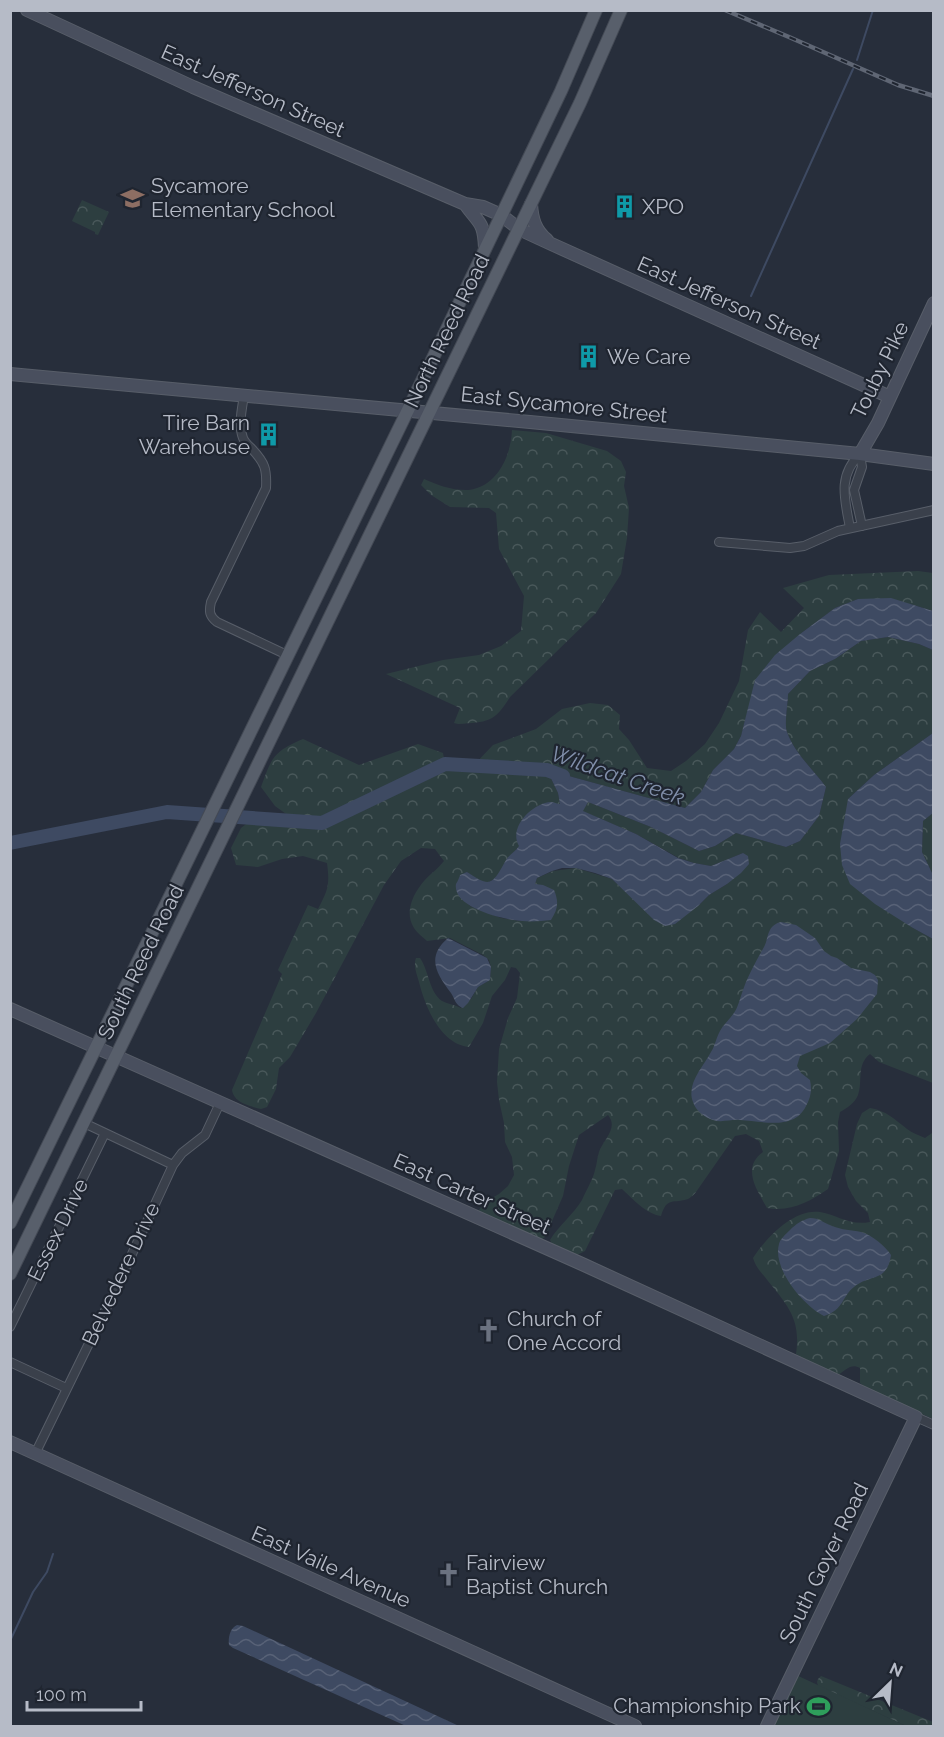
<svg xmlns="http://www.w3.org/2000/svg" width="944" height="1737" viewBox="0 0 944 1737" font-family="Raleway,sans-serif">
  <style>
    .forest { fill: url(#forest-crowns) }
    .garden { fill: #2d3e40 }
    .water { fill: url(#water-waves) }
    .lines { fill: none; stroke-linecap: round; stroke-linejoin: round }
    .stream { stroke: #3e4a62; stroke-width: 2 }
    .river { stroke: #3e4a62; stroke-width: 14 }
    .street-casing { stroke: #585e69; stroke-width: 10 }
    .secondary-casing { stroke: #585e69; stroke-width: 14 }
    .primary-casing { stroke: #434954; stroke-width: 14 }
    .street { stroke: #3a404b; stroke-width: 8 }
    .secondary { stroke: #494f5e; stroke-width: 12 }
    .primary { stroke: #585f6b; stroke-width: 12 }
    .rail-casing { stroke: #5f6674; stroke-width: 4.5 }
    .rail { stroke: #1f2530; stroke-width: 2; stroke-dasharray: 7; stroke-linecap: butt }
    .labels { text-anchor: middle; stroke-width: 4.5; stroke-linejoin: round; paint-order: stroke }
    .street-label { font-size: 21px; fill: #b6bbc7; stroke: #1f2530 }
    .poi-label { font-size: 21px; fill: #b6bbc7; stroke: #1f2530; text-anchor: start }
    .water-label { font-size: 22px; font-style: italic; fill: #818faa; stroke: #1f2530 }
  </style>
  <defs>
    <pattern id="forest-crowns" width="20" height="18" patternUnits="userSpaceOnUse" patternTransform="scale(1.5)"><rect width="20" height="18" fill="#2d3e40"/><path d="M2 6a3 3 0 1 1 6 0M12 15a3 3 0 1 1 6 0" fill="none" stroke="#49585a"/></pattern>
    <pattern id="water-waves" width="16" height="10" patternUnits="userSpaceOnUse" patternTransform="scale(1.5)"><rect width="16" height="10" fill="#3e4a62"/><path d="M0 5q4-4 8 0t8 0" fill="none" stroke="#586277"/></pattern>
  </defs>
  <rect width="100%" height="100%" fill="#272e3b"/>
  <path class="forest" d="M82,200L109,212L98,235L95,234V232L72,221Z
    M512,430L546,433L607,451L621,461L626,472L624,486L629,508L627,538L621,574L596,613L510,697C494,723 487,722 458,724L454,723L460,708L386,674L443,660L479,655L501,646L521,631L524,596L499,549L496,513L489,508L450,507L431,495L421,485L424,479C437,485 454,491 469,490C498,486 511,455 512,430Z
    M918,571L933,573V611L914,605L858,599L835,608L800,634L748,710L741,736L734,749L713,770L701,792L685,808L547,770L558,793L560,804L507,859C503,870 492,888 479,881C475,878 471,875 467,872L457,891L470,906L501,918L520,921L551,920L535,884L537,878L553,871L576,868L612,879L641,906H698L709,895L727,884L743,853L711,866L694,863L679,858L636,834L582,811L588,802L651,827L699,851L715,846L736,833L786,847L800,841L819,816L826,787C813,769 795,754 787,732C784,724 788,704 788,694L810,671L835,659L861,641L888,637L919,644L933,650V733L874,775L848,799L913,928L933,939V1083L879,1062L870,1054C856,1065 863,1081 858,1095C855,1103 847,1108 840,1112L838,1122L839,1151L828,1189C809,1202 791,1212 767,1208C757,1190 741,1168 763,1152L759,1141L746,1134L735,1136L696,1192C695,1194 690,1198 688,1199C673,1204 667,1196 661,1216C646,1214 633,1199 622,1189L615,1190L585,1251L577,1255L552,1244L550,1240C559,1225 574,1214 582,1200C585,1193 594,1177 595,1170C597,1164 597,1158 599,1152C603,1140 619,1128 608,1115L579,1135L569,1166L563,1196L545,1237L541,1240L480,1212L479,1210L485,1202L499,1194L508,1186L514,1175L512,1157L505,1142L504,1123L499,1100L497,1082L499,1049L508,1018L517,998L520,973L516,968L511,967L505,980L492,996L483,1023L469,1047C440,1044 425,1006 419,982C417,974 413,966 416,958H420C429,971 429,992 442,1001C448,1004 455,1005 461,1008L471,999L478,987L490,980L491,967L489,960L483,955L450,938L427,941C423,937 417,933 414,928C404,912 413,894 424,881C431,873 437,870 444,861L435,849L421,848L401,861L384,885L316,1013L290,1057L279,1068L276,1089L267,1107L261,1109C250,1106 234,1103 232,1090L282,974L278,970L308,905L318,909C328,890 330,885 327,863L303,856L282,859L258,867L236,865L231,848L241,828L254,818L296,821L275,806L261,787C272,757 273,752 303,739L359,765L418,744L443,753L445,764L473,766L493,745L536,729L562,709L590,703L608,705L620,715L619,729L629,740L647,768L671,771L686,761L705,744L719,723L739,681L748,630L760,612L781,632L804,608L783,588L829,575Z
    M933,813V875L922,852L923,821Z
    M870,1108C887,1111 894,1119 907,1129C912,1133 919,1135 925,1138L932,1133L933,1127V1419L869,1390L860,1383V1368C851,1363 846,1370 838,1375L807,1361L796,1354C801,1320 789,1307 768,1281C762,1273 756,1268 753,1258C766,1238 794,1208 820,1212C838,1215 849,1226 870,1222L868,1213L856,1201L848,1187L845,1175L857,1124L862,1113Z
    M821,1676L933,1722V1726H906L818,1686L817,1682L818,1679Z"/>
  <path class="garden" d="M792,1673L906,1726H767Z"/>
  <path class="water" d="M891,598L933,611V650L919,644L888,637L861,641L835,659L810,671L788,694C788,704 784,724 787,732C795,754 813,769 826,787L819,816L800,841L786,847L736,833L715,846L699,851L651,827L588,802L583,811L636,834L678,858L694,863L711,866L743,853L748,856L749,864L741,873L727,884L709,895L698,906L675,924L665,926L654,920L612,879L595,873L576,868H562L552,871L537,878L535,884L543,885L554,890C559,902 558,909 551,920C542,921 532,922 522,921C505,920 452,908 456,884C457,883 460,876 460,875L467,872C491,888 492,885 506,860C509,855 516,851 519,846C508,828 532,803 551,802C554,802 557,804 560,804L558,793L547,770L685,808L701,792L713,770L734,749L741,736L755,680L775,655L800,634L835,608L858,599Z
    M933,733V813L923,821L922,852L933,875V939L913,928L875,904L850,884L842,865L840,844L848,799L874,775Z
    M781,922L796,925L815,938L824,951L831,956L837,958L851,968L870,972L875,975L878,980L877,994L857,1019L830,1043L800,1056L797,1066L801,1073L810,1080C812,1090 811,1097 806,1106C794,1131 762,1121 740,1120C731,1119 722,1123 713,1120C704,1117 696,1111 693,1102C686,1084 703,1067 711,1052C715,1046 716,1038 720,1031C723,1025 729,1020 734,1013C737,1009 739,1002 741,996C747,977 754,965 764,947C767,942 767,935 770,930C772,926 776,923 781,922Z
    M448,938L487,958L491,967L490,980L478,987L468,1003L463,1008C455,1005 455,999 451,993C436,973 426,957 448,938Z
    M810,1218C819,1218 824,1223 832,1226C842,1230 851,1230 861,1232C872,1235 885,1246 891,1255C887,1283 869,1274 854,1287C842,1296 844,1310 824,1316C804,1306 772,1269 779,1244C780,1239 786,1234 790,1230C796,1224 802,1220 810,1218Z
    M237,1625L243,1626L459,1726H406L233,1648L229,1645C228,1638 230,1628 237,1625Z"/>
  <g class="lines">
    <path class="stream" d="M857,60L873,10
      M751,296L853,69
      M10,1641L33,1592L47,1572L53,1554"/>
    <path class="river" d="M10,843L167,812L322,823L445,764L547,770L563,776"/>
    <defs>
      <path id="street" d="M244,395C242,409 238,425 243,438C245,443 249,446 252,449C265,463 267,469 266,488L211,602C209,611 209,616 217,622L287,655
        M860,454L862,467L854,490L862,526
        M850,528C845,500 837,476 860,454
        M719,542L790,548L804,546L838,531L934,510
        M84,1123L173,1165
        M10,1327L105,1133
        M10,1362L66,1388
        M916,1417L934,1425
        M35,1454L120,1280L173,1165L182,1153L205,1135L220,1103"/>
      <path id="secondary" d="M27,10L193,87L465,204L483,207L501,215L519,229L547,242L890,397
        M465,204C479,224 484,221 485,248
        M531,204C532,219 535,230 547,240
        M10,374L530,422L860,454L934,464
        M860,454L878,423L934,303
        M10,1009L582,1264L916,1417L767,1726
        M10,1442L635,1726"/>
      <path id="primary" d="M10,1223L408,410L561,91L596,10
        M10,1274L580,103L621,10"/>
    </defs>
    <use href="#street" class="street-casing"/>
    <use href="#secondary" class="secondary-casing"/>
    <use href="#primary" class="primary-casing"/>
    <use href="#street" class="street"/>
    <use href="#secondary" class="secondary"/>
    <use href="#primary" class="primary"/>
    <defs>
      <path id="rail" d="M725,10L789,37L898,85L934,96"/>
    </defs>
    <use href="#rail" class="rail-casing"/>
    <use href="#rail" class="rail"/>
  </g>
  <defs>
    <symbol id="school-bare" viewBox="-9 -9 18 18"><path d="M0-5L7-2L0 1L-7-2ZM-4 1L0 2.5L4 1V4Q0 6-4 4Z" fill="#8d6e63" stroke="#1f2530" stroke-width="2.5" paint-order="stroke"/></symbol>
    <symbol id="building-bare" viewBox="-9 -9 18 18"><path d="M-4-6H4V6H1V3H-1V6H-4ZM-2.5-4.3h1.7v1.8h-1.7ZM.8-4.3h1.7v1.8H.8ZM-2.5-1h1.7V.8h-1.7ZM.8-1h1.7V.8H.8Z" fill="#0f9aa8" stroke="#1f2530" stroke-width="2.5" paint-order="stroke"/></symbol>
    <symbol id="church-bare" viewBox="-9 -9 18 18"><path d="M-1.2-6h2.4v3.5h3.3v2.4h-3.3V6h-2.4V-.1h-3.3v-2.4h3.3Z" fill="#6b7280" stroke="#1f2530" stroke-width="2.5" paint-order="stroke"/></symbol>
    <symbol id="stadium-bare" viewBox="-9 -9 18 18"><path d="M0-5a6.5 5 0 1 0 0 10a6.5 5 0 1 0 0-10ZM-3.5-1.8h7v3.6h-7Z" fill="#2e9e5b" stroke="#1f2530" stroke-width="2.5" paint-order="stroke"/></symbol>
  </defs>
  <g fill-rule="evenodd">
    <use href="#school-bare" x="116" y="182" width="33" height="33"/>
    <use href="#building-bare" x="608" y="190" width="33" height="33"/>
    <use href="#building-bare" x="572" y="340" width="33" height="33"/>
    <use href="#building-bare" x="252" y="418" width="33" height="33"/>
    <use href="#church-bare" x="472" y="1314" width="33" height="33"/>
    <use href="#church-bare" x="432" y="1558" width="33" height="33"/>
    <use href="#stadium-bare" x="802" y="1690" width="33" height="33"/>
  </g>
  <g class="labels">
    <g class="street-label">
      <text transform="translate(253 91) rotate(24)" y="7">East Jefferson Street</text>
      <text transform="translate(729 303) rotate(24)" y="7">East Jefferson Street</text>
      <text transform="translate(447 331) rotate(-64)" y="7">North Reed Road</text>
      <text transform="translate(880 370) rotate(-64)" y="7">Touby Pike</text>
      <text transform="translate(564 405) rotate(6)" y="7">East Sycamore Street</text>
      <text transform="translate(141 962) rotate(-64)" y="7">South Reed Road</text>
      <text transform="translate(472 1194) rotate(24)" y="7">East Carter Street</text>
      <text transform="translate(58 1230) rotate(-64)" y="7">Essex Drive</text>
      <text transform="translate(121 1274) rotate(-65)" y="7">Belvedere Drive</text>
      <text transform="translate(824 1563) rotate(-64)" y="7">South Goyer Road</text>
      <text transform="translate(331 1567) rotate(24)" y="7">East Vaile Avenue</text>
    </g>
    <g class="poi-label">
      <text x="151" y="193">Sycamore<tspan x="151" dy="24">Elementary School</tspan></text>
      <text x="642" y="214">XPO</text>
      <text x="607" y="364">We Care</text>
      <text x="250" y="430" text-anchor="end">Tire Barn<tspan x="250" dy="24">Warehouse</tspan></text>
      <text x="507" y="1326">Church of<tspan x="507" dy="24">One Accord</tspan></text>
      <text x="466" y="1570">Fairview<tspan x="466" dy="24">Baptist Church</tspan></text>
      <text x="801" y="1713" text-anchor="end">Championship Park</text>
    </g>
    <g class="water-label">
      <text transform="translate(618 775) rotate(19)" y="8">Wildcat Creek</text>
    </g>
  </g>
  <rect width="944" height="1737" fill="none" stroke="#b6bbc7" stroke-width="24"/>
  <g transform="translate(890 1683) rotate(25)" stroke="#1f2530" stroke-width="4.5" paint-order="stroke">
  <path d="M0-4.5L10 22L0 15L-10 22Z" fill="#b6bbc7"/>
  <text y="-9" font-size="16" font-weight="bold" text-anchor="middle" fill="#b6bbc7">N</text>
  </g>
  <path d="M27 1701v9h114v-9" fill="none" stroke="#b6bbc7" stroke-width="3"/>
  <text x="36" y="1701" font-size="18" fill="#b6bbc7" stroke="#1f2530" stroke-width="4.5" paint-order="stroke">100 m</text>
</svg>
